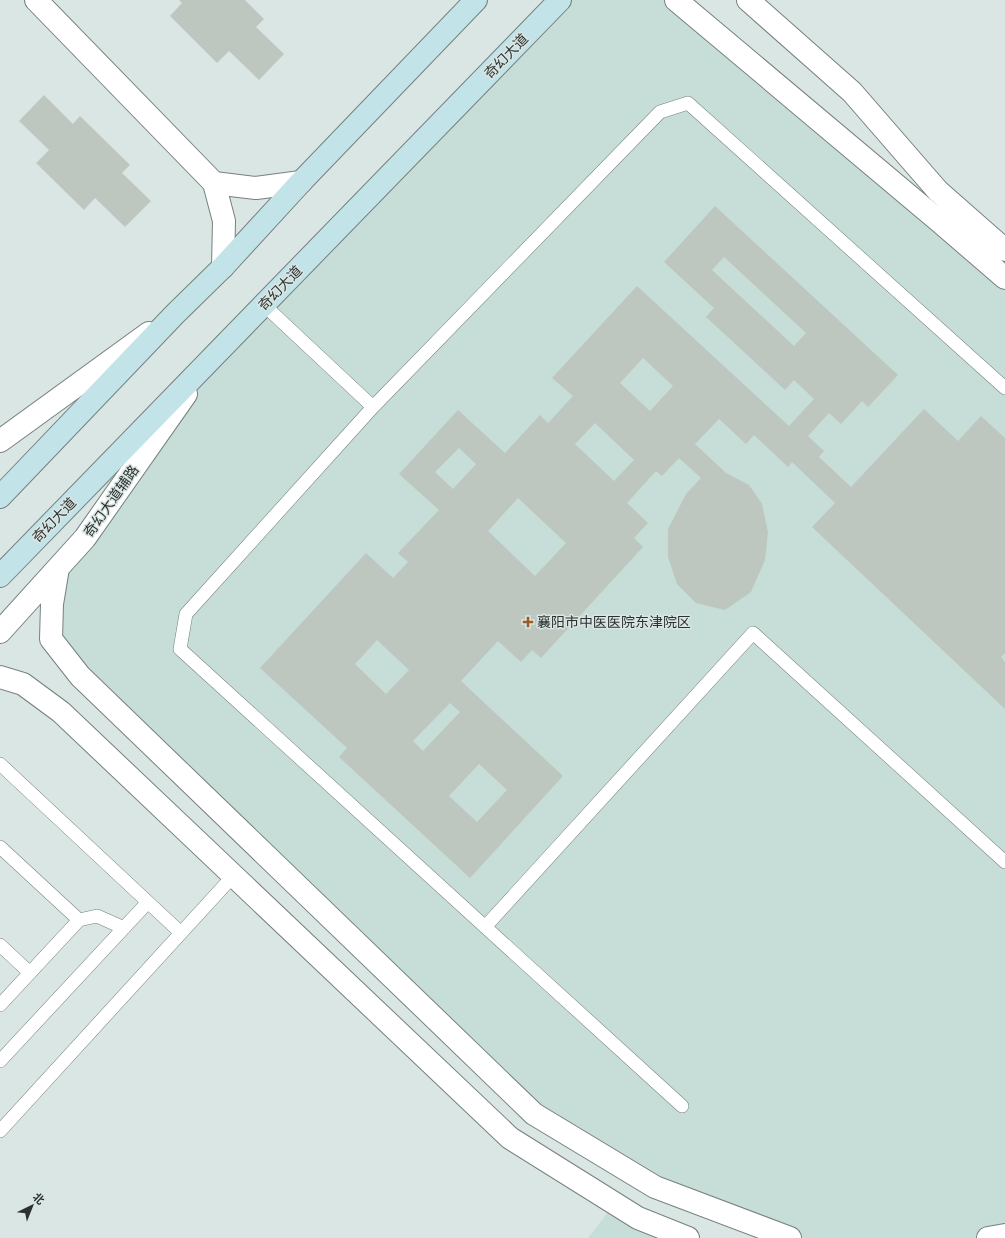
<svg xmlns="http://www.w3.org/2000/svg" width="1005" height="1238" viewBox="0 0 1005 1238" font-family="Montserrat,'Noto Sans SC',sans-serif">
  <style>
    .built { fill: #c7ddd8 }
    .building { fill: #bdc7c0; fill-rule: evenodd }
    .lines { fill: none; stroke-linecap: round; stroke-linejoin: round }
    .service-casing { stroke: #76817f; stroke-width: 14 }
    .minor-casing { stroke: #76817f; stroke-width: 24 }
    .tertiary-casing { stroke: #76817f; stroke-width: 24 }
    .secondary-casing { stroke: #76817f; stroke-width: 24 }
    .service { stroke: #fff; stroke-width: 13 }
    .minor { stroke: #fff; stroke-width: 22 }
    .tertiary { stroke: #fff; stroke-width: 22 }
    .secondary { stroke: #c2e3e7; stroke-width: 22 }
    .poi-dot { fill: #9c5c25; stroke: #dae6e3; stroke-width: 1.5 }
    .labels { text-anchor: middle; stroke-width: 3; stroke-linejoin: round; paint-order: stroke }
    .street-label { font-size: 14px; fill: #2c3130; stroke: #dae6e3 }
    .poi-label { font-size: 14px; fill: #2c3130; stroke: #dae6e3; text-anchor: start }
  </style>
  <rect width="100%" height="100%" fill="#dae6e3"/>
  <path class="built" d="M560,0H676L1005,278V1235L988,1238H790L655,1187L534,1114L51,639L58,568L209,360Z
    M609,1211L670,1238H588Z"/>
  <path class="building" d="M179,0H245L264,19L256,27L284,54L259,80L229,51L217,63L170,16L182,3Z
    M44,95L73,124L80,116L130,165L122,173L151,201L125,227L95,198L84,210L36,163L49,150L19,121Z
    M715,206L898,375L868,407L862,401L841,424L829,413L808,436L824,451L819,457L851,487L924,409L958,441L981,416L1005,438V653L1001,657L1005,662V709L812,527L835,503L792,462L788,467L754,435L746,444L719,419L695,444L726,473L749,485L762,504L768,532L765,560L751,592L725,610L696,603L677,584L668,557V529L686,494L701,478L679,458L662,476L656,471L627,503L648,523L634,538L643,547L541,658L532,650L521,662L498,641L461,681L563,776L470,878L339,757L347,748L260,668L366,553L393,578L408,562L398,553L439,510L399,474L458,410L505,453L540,415L548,423L573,396L552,378L637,286L789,426L814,399L794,380L785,390L706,317L714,308L664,262ZM724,257L806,333L794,346L712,270ZM643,358L673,386L650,411L620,383ZM595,423L634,460L614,481L575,444ZM459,448L476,464L453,489L435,472ZM518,498L566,543L535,576L488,531ZM377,640L409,670L386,694L355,664ZM450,703L460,712L423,751L413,741ZM479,764L507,790L477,822L449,796Z"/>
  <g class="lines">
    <defs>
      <path id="service" d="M264,305L373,407L660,112L688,103L1005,388
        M373,407L186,614L180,649L682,1106
        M0,764L181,933
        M0,847L79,920
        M485,927L753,633L1005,862
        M0,945L30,973
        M0,1005L79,920L97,916L124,928
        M0,1061L148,902
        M0,1131L234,875"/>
      <path id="minor" d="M36,0L214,183L224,221L223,267
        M676,0L939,221L1005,278
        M748,0L852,92L938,191L1005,250
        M214,183L256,188L301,182"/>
      <path id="tertiary" d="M0,441L149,333
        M58,568L52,604L51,639L80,676L534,1114L655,1187L790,1238
        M0,632L85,538L186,394
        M0,677L23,684L61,712L510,1138L638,1218L688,1238
        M988,1238L1005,1235"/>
      <path id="secondary" d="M0,497L175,314L223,267L301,182L476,0
        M0,576L560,0"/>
    </defs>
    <use href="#service" class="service-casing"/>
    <use href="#minor" class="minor-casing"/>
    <use href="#tertiary" class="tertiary-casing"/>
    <use href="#secondary" class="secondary-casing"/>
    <use href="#service" class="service"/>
    <use href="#minor" class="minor"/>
    <use href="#tertiary" class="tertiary"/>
    <use href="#secondary" class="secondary"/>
  </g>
  <path class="poi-dot" d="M526 616h4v4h4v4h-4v4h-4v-4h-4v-4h4z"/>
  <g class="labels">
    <g class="street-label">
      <text transform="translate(506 56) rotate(-46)" y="5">奇幻大道</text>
      <text transform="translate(280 288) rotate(-46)" y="5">奇幻大道</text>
      <text transform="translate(111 501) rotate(-55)" y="5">奇幻大道辅路</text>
      <text transform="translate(54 520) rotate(-46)" y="5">奇幻大道</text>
    </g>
    <g class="poi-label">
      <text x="537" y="627">襄阳市中医医院东津院区</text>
    </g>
  </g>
  <g transform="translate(32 1206) rotate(43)" stroke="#dae6e3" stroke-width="3" paint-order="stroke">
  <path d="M0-3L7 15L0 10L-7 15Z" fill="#2c3130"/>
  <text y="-6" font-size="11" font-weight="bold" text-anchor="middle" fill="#2c3130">北</text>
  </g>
</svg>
